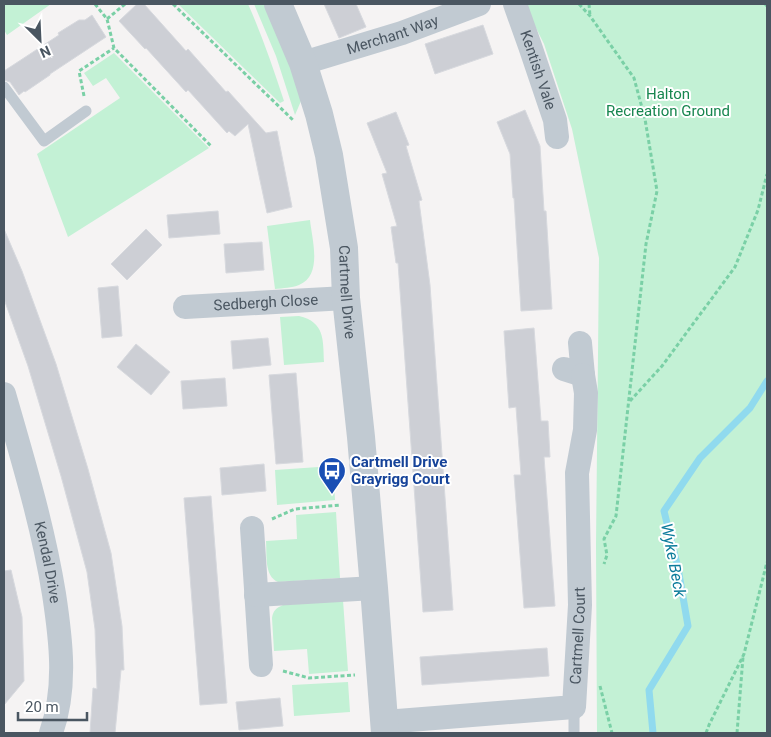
<svg xmlns="http://www.w3.org/2000/svg" width="771" height="737" viewBox="0 0 771 737" font-family="Roboto,sans-serif">
  <style>
    .green { fill: #c3f1d5 }
    .lines { fill: none; stroke-linecap: round; stroke-linejoin: round }
    .stream { stroke: #90daee; stroke-width: 7 }
    .building { fill: #cdcfd5; stroke: #d7d9de }
    .path { stroke: #7ad0a6; stroke-width: 3; stroke-dasharray: 4 2.5; stroke-linecap: butt }
    .service { stroke: #c1cad2; stroke-width: 11 }
    .minor { stroke: #c1cad2; stroke-width: 24 }
    .tertiary { stroke: #c1cad2; stroke-width: 28 }
    .labels { text-anchor: middle; stroke-width: 4; stroke-linejoin: round; paint-order: stroke }
    .street-label { font-size: 15px; fill: #4a5661; stroke: #fff }
    .park-label { font-size: 15px; fill: #17864f; stroke: #fff }
    .transit-label { font-size: 15px; font-weight: bold; fill: #164399; stroke: #fff; text-anchor: start }
    .water-label { font-size: 16px; font-style: italic; fill: #0c7c9b; stroke: #fff }
  </style>
  <rect width="100%" height="100%" fill="#f5f3f3"/>
  <path class="green" d="M4,4H51L7,35L4,30Z
    M178,4H248C262,35 273,68 284,101L280,103Z
    M254,4H266L287,52L301,101L295,115L276,56Z
    M524,4H767V733H597L596,545L599,258L572,129L544,44Z
    M114,53L209,148L68,237L37,154L120,98L106,78L93,86L84,73Z
    M310,220C312,240 323,275 299,285C292,288 283,288 275,289L267,226Z
    M299,316C325,322 323,340 324,362L284,365L280,317Z
    M333,466L335,500L277,505L275,470Z
    M336,512L340,578L278,582C264,576 267,555 266,541L297,539L296,515Z
    M343,600L348,671L309,674L307,649L274,651L272,618C273,611 276,608 283,605Z
    M348,682L350,712L294,716L292,685Z"/>
  <g class="lines">
    <path class="stream" d="M653,733L649,690L688,626L678,568L664,511L700,458L750,408L767,381"/>
  </g>
  <path class="building" d="M137,4H144L186,51L188,49L226,92L228,91L266,133L277,131L292,207L267,213L248,124L235,136L229,131L227,133L188,90L186,92L146,48L145,49L119,21Z
    M324,4H356L366,27L339,38Z
    M92,15L106,37L50,74V75L25,92L24,91L19,95L10,82L4,80V71L59,35L58,33L79,20H85Z
    M483,25L493,54L435,74L425,44Z
    M525,110L540,146L544,211H546L552,309L521,311L514,198H513L510,154L497,122Z
    M396,112L409,145L406,146L422,200L419,201L430,285L453,610L423,612L398,263H396L391,227L397,226L382,174L387,173L367,123Z
    M218,211L220,234L169,238L167,215Z
    M4,229L22,271L56,364L88,469L111,553L122,626L124,670H121L115,733H90L93,688L97,689L95,629L87,572L61,476L28,366L4,299Z
    M146,229L162,245L127,280L111,264Z
    M262,242L264,270L226,273L224,244Z
    M118,286L122,336L102,338L98,288Z
    M534,328L541,421H548L550,457H544L555,606L524,608L514,475H521L516,407L509,408L504,331Z
    M268,338L271,365L233,369L231,341Z
    M136,344L170,372L151,395L117,367Z
    M296,373L303,462L276,464L269,375Z
    M225,378L227,406L183,409L181,381Z
    M264,464L266,491L222,495L220,468Z
    M211,496L227,703L200,705L184,498Z
    M11,570L22,617L24,681L4,705V571Z
    M547,648L549,676L422,685L420,657Z
    M280,698L283,726L239,730L236,702Z"/>
  <g class="lines">
    <path class="path" d="M95,4L107,19L114,48L212,147
      M173,4L294,121
      M579,4L590,16L634,78L645,119L657,191L646,244L616,516L604,539L607,555L604,564
      M589,4L590,16
      M765,4L767,6
      M107,19L125,4
      M84,96L79,71L114,48
      M630,401L662,366L735,267L758,210L767,174
      M272,519L295,509L341,505
      M283,671L309,678L355,675
      M600,686L612,733
      M706,733L709,725L744,654L767,562
      M737,733L743,657"/>
    <path class="service" d="M4,87L44,141L86,111
      M574,707V733"/>
    <g class="minor">
      <path id="s1" d="M515,4L530,46L555,120L557,137"/>
      <path id="s2" d="M303,63L402,33L479,4"/>
      <path id="s3" d="M185,307L346,298"/>
      <path d="M564,369L583,375L580,343"/>
      <path id="s4" d="M4,394C23,460 43,526 54,594C61,640 67,688 51,733"/>
      <path d="M252,528L261,665"/>
      <path d="M256,595L374,588"/>
      <path id="s5" d="M385,722L574,707L580,605L577,473L585,430L586,393L583,375"/>
    </g>
    <path class="tertiary" id="s6" d="M278,4L303,63L319,114L329,155L344,248L346,298L361,437L374,588L385,733"/>
  </g>
  <defs>
    <symbol id="bus-pin" viewBox="-11 -11 22 30"><path d="M0 17L-7.5 6A9.5 9.5 0 1 1 7.5 6Z" fill="#1a4fb4" stroke="#fff"/><path d="M-5-6H5V4H4V6H2V4H-2V6H-4V4H-5ZM-3.5-4V0h7V-4ZM-3.5 1.2v1.5H-2V1.2ZM2 1.2v1.5H3.5V1.2Z" fill="#fff"/></symbol>
  </defs>
  <g fill-rule="evenodd">
    <use href="#bus-pin" x="316" y="455" width="32" height="43"/>
  </g>
  <g class="labels">
    <g class="street-label">
      <text dy="5" stroke="none"><textPath href="#s2" startOffset="94">Merchant Way</textPath></text>
      <text dy="5" stroke="none"><textPath href="#s1" startOffset="70">Kentish Vale</textPath></text>
      <text dy="5" stroke="none"><textPath href="#s6" startOffset="298">Cartmell Drive</textPath></text>
      <text dy="5" stroke="none"><textPath href="#s3" startOffset="81">Sedbergh Close</textPath></text>
      <text dy="5" stroke="none"><textPath href="#s4" startOffset="174">Kendal Drive</textPath></text>
      <text dy="5" stroke="none"><textPath href="#s5" startOffset="261">Cartmell Court</textPath></text>
    </g>
    <g class="park-label">
      <text x="668" y="99">Halton<tspan x="668" dy="17">Recreation Ground</tspan></text>
    </g>
    <g class="transit-label">
      <text x="351" y="467">Cartmell Drive<tspan x="351" dy="17">Grayrigg Court</tspan></text>
    </g>
    <g class="water-label">
      <text transform="translate(674 560) rotate(79)" y="6">Wyke Beck</text>
    </g>
  </g>
  <rect width="771" height="737" fill="none" stroke="#4a5661" stroke-width="10"/>
  <g transform="translate(40 40) rotate(156)" stroke="#ffffff" stroke-width="4" paint-order="stroke">
  <path d="M0-4L9 19L0 12L-9 19Z" fill="#4a5661"/>
  <text y="-8" font-size="14" font-weight="bold" text-anchor="middle" fill="#4a5661">N</text>
  </g>
  <path d="M18 712v8h69v-8" fill="none" stroke="#4a5661" stroke-width="2.5"/>
  <text x="25" y="712" font-size="15" fill="#4a5661" stroke="#ffffff" stroke-width="4" paint-order="stroke">20 m</text>
</svg>
